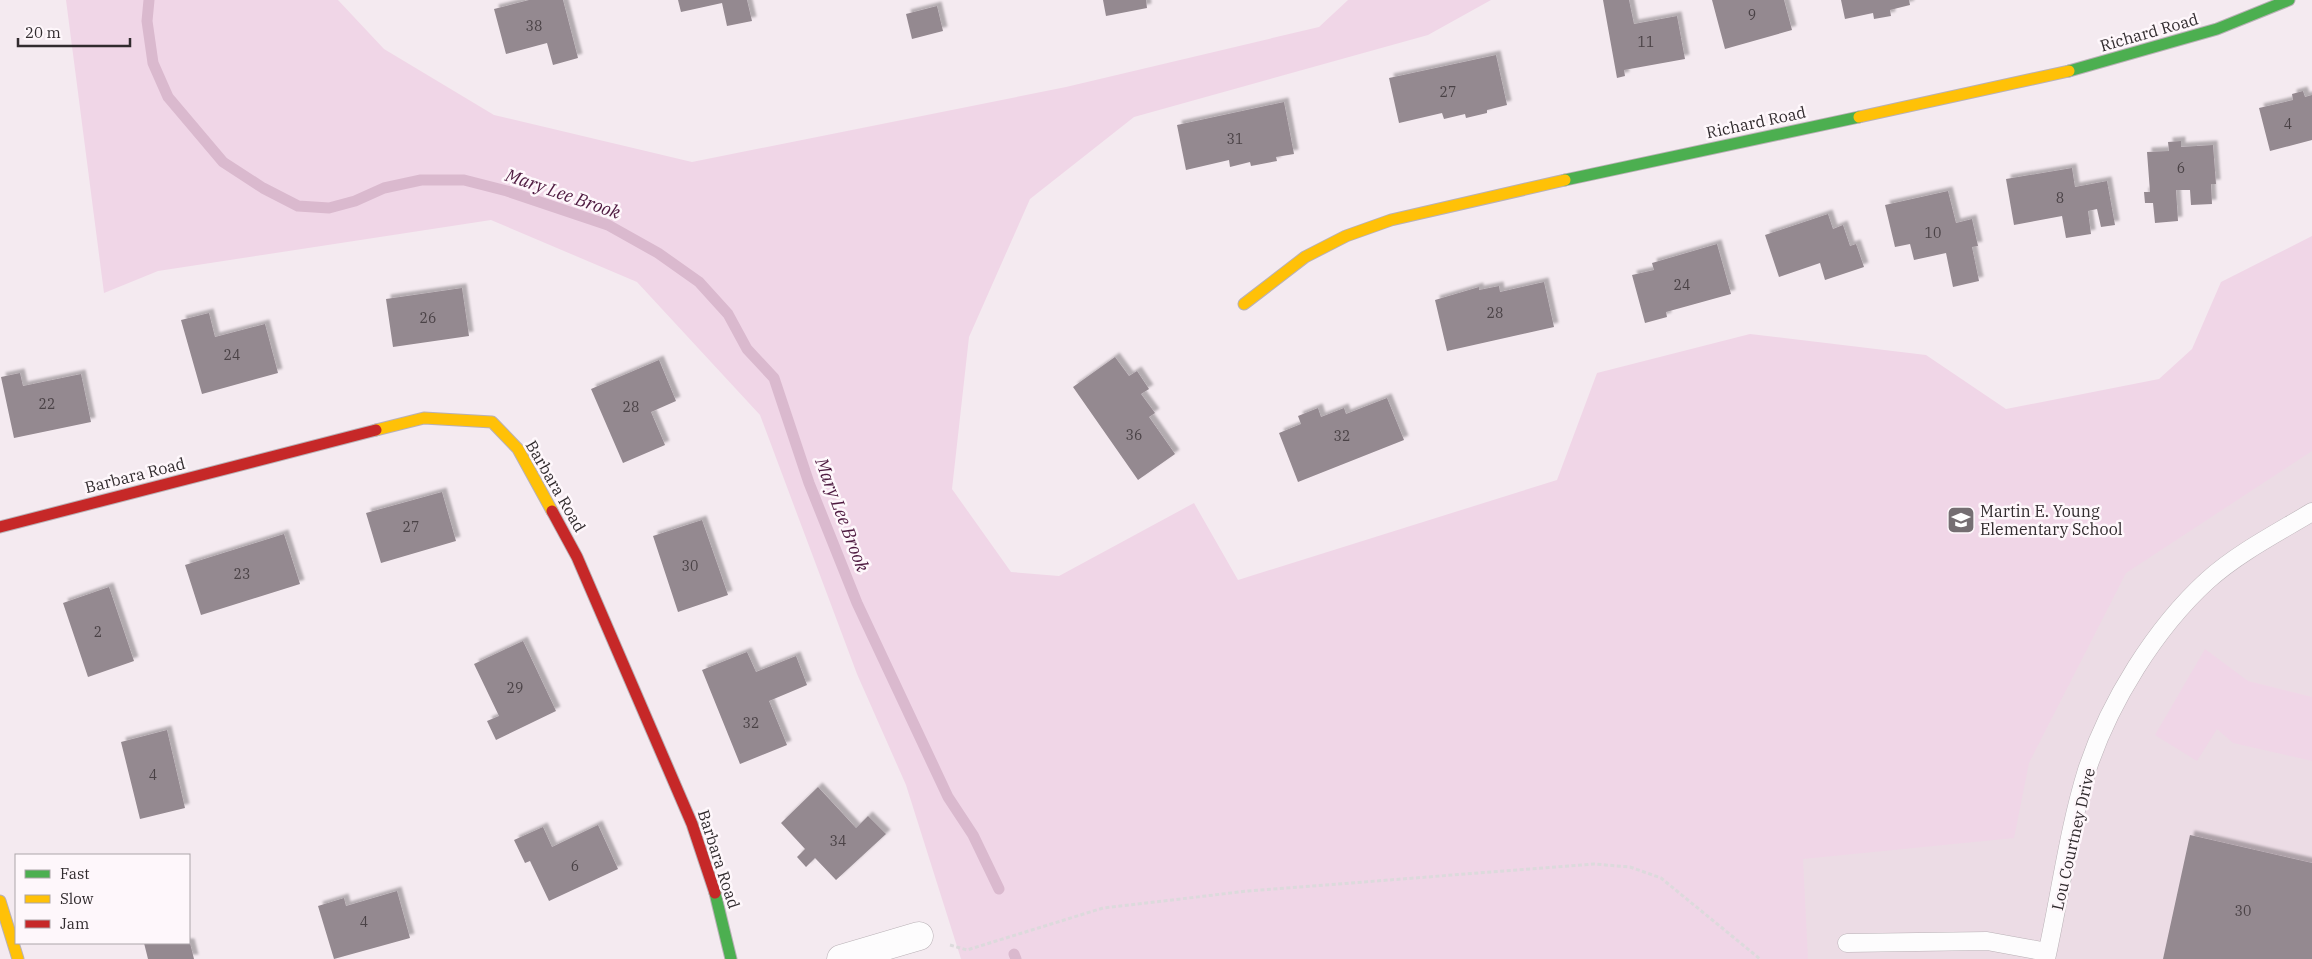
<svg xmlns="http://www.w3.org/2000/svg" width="2312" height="959" viewBox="0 0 2312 959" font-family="'IBM Plex Serif',serif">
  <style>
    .built { fill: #ecdce5 }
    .green { fill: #f0d6e7 }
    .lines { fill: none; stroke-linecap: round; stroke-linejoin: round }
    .stream { stroke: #dab9ce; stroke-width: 11 }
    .building { fill: #948990; filter: url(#shadow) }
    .lane-casing { stroke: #b9b1b6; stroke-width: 19 }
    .street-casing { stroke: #b9b1b6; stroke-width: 29 }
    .fast-casing { stroke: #b9b1b6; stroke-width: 13 }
    .slow-casing { stroke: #b9b1b6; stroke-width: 13 }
    .jam-casing { stroke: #b9b1b6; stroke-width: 13 }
    .path { stroke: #dcdadc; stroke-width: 3; stroke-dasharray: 4 2.5; stroke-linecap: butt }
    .lane { stroke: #fdfcfd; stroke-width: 18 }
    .street { stroke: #fdfcfd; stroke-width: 28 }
    .fast { stroke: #4caf50; stroke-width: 11 }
    .slow { stroke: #ffc107; stroke-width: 11 }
    .jam { stroke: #c62828; stroke-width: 11 }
    .labels { text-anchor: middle; stroke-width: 5; stroke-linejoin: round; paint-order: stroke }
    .number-label { font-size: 14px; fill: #4a4246 }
    .street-label { font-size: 16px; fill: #312b2e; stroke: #fef7fb }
    .poi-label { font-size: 16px; fill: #312b2e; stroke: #fef7fb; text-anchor: start }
    .water-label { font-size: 18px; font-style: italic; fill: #4d193f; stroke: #fef7fb }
  </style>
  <defs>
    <filter id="shadow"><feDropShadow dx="4.5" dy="-4.5" stdDeviation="1" flood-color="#0004"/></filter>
  </defs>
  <rect width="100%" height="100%" fill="#f4eaf0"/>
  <path class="built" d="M2312,366V959H1067Z"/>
  <path class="green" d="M66,0H338L384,49L494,115L692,162L1066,87L1319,27L1348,0H1491L1428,35L1134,117L1030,199L969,337L952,489L1011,572L1059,576L1194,503L1238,580L1557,480L1597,373L1750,334L1926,355L2006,409L2159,379L2192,349L2221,282L2312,236V451L2126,573L2029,763L2014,838L1803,859L1808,959H961L906,785L857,674L760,415L637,282L491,220L158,271L104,293Z
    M2205,649L2248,681L2312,697V761L2233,743L2217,729L2197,761L2155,735Z"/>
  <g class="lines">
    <path class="stream" d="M149,0L147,21L153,63L168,97L223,162L263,188L298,206L329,208L355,201L384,188L421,180H464L507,191L608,225L658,253L699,282L728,314L747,349L774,378L809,483L857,603L948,797L973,835L999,889
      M1014,954L1016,959"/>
  </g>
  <path class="building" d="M529,0H563L578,58L553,65L547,43L506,54L494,9Z
    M678,0H747L752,21L727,26L722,3L681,12Z
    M1103,0H1146L1147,8L1106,16Z
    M1603,0H1629L1634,24L1677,16L1685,59L1624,70L1625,76L1617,78Z
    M1712,0H1784L1792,30L1725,49Z
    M1841,0H1909L1910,5L1890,10L1891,16L1874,19L1873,13L1845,19Z
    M937,6L943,31L912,39L906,14Z
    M1496,55L1507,105L1487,110V113L1466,118L1465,114L1444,119L1442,113L1399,123L1389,78Z
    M2303,91L2305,97L2312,95V140L2270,151L2259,108L2293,100L2292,94Z
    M1284,102L1294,154L1276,157L1277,161L1251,166L1250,162L1230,167L1229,160L1186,170L1177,125Z
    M2181,141V147L2213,145L2216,184H2211L2212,204L2191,205L2190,190H2176L2178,221L2155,223L2153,203H2145L2144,192H2150L2147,152L2169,151L2168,142Z
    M2072,168L2075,187L2107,181L2115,225L2101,227L2097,209L2088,211L2091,234L2066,238L2062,216L2014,225L2006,179Z
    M1948,191L1956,223L1972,219L1978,246L1972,247L1979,281L1953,287L1946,253L1914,260L1910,244L1895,247L1885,205Z
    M1828,214L1833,229L1843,225L1850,246L1856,244L1864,267L1825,280L1820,263L1779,277L1765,235Z
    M1717,244L1731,294L1666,312L1667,317L1645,323L1632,275L1654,270L1652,263Z
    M1544,282L1554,327L1447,351L1435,300L1479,287V290L1499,286L1500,292Z
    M462,288L469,336L393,347L386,299Z
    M209,313L215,337L265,324L278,373L202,394L181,320Z
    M1115,357L1129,376L1137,371L1149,389L1141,394L1155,413L1149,417L1175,454L1138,480L1073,387Z
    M659,360L676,401L651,412L665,445L623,463L591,389Z
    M20,373L23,386L81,374L91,422L14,438L1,377Z
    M1387,398L1404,440L1298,482L1279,433L1301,424L1298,416L1318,408L1321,417L1344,408L1346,414Z
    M442,492L456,541L381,563L366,513Z
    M702,520L728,595L678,612L653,536Z
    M284,534L300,584L201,615L185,565Z
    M109,587L134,661L88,677L63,603Z
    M523,641L556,711L496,740L487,721L499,716L474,664Z
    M747,652L756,672L796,656L807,685L769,701L787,745L740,764L702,670Z
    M167,730L185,808L140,819L121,742Z
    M818,787L856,828L868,816L886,834L836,880L815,858L806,867L797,857L805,849L781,823Z
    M598,825L618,869L549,901L530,861L525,863L514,840L543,827L552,847Z
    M2190,835L2312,863V959H2163Z
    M397,891L410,938L334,959L318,906L344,898L346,906Z
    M144,943H190L194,959H148Z"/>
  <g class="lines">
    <defs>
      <path id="lane" d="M1847,943L1987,941L2047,952
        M2046,959C2060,897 2068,831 2087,770C2109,703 2155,628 2208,580C2238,553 2277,533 2312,512"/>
      <path id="street" d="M841,959L919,936"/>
      <path id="fast" d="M2069,71L2217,29L2289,0
        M1565,180L1859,117
        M715,893L731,959"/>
      <path id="slow" d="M1859,117L2069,71
        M1244,304L1305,257L1346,236L1391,220L1565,180
        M376,430L424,418L492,422L518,449L552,511
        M0,901L18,959"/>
      <path id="jam" d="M552,511L577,557L692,824L715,893
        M0,527L376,430"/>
    </defs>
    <use href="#lane" class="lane-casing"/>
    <use href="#street" class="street-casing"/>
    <use href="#fast" class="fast-casing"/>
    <use href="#slow" class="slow-casing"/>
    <use href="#jam" class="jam-casing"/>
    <path class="path" d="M950,945L967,950L1103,908L1248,891L1594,864L1630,867L1661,878L1760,959"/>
    <use href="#lane" class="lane"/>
    <use href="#street" class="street"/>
    <use href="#fast" class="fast"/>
    <use href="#slow" class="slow"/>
    <use href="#jam" class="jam"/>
  </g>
  <defs>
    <symbol id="school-square" viewBox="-11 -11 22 22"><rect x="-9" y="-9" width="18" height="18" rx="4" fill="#756e72" stroke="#fef7fb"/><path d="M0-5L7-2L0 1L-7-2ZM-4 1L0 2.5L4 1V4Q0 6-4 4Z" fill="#fff"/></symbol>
  </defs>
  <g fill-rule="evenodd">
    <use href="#school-square" x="1945" y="504" width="32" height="32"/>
  </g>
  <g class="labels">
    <g class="number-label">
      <text x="1752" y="20">9</text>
      <text x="534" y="31">38</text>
      <text x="1646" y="47">11</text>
      <text x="1448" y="97">27</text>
      <text x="2288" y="129">4</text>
      <text x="1235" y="144">31</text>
      <text x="2181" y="173">6</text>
      <text x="2060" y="203">8</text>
      <text x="1933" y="238">10</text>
      <text x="1682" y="290">24</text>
      <text x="1495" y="318">28</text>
      <text x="428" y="323">26</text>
      <text x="232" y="360">24</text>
      <text x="47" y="409">22</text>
      <text x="631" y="412">28</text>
      <text x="1134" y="440">36</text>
      <text x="1342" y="441">32</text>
      <text x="411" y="532">27</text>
      <text x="690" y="571">30</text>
      <text x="242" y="579">23</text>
      <text x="98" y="637">2</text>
      <text x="515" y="693">29</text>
      <text x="751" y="728">32</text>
      <text x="153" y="780">4</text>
      <text x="838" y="846">34</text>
      <text x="575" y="871">6</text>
      <text x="2243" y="916">30</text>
      <text x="364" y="927">4</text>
    </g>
    <g class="street-label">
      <text transform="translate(2149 32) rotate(-16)" y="6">Richard Road</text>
      <text transform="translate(1756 122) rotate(-12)" y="6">Richard Road</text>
      <text transform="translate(135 475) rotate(-14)" y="6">Barbara Road</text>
      <text transform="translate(556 486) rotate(60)" y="6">Barbara Road</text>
      <text transform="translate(2073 839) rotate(-77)" y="6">Lou Courtney Drive</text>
      <text transform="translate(719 859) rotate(72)" y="6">Barbara Road</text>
    </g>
    <g class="poi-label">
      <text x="1980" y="517">Martin E. Young<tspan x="1980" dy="18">Elementary School</tspan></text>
    </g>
    <g class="water-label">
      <text transform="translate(563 194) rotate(19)" y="6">Mary Lee Brook</text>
      <text transform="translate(842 515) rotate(69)" y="6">Mary Lee Brook</text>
    </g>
  </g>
  <rect x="15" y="854" width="175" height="90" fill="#fef7fb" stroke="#aca5a9"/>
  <rect x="25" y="870" width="25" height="8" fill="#4caf50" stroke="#aca5a9"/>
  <text x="60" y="879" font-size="15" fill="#312b2e">Fast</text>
  <rect x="25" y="895" width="25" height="8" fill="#ffc107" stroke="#aca5a9"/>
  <text x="60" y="904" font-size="15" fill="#312b2e">Slow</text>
  <rect x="25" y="920" width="25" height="8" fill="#c62828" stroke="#aca5a9"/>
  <text x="60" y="929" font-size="15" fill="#312b2e">Jam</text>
  <path d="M18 38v8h112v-8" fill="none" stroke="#312b2e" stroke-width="2.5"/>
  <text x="25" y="38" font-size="15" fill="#312b2e" stroke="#fef7fb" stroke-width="4" paint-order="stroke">20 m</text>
</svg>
